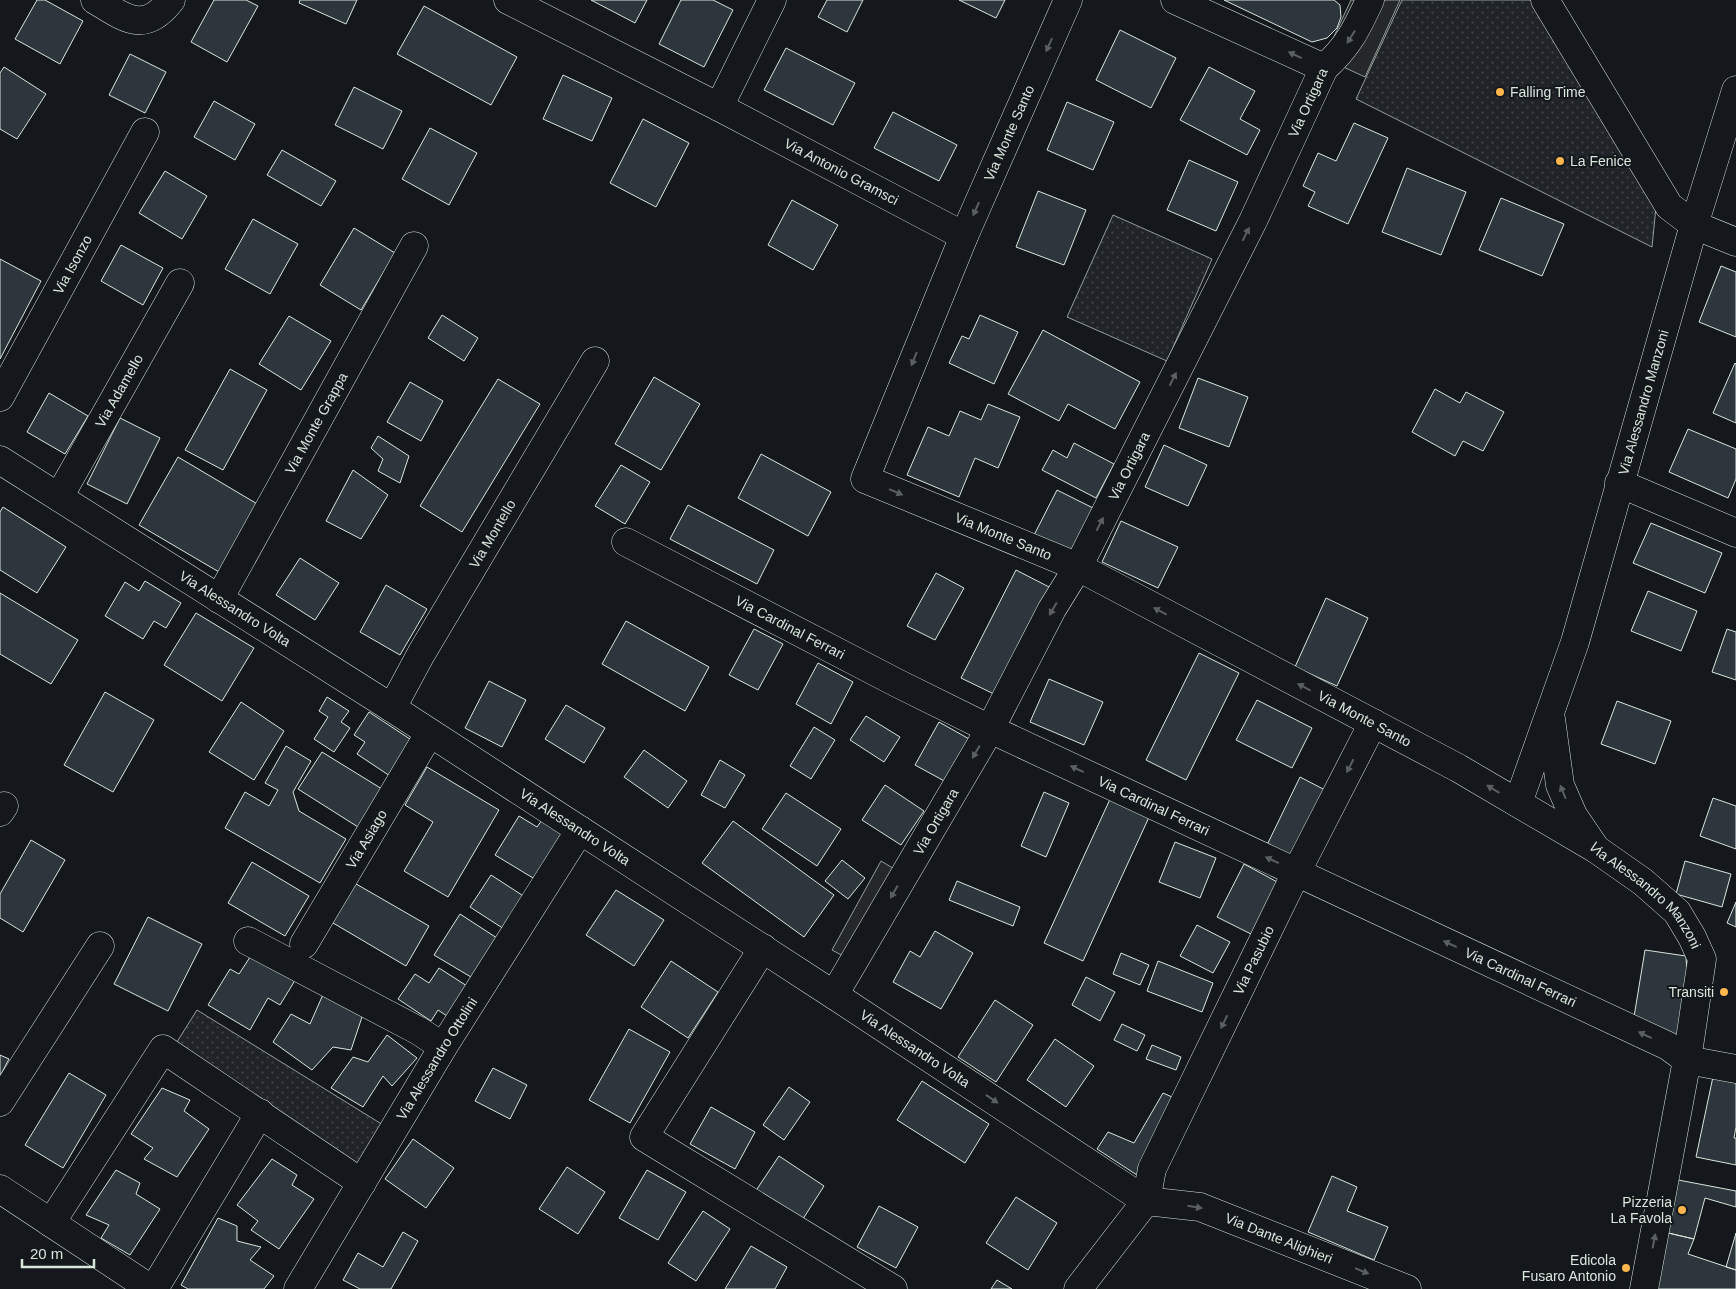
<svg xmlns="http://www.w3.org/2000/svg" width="1736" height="1289" viewBox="0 0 1736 1289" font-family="Arial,sans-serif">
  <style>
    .green { fill: url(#green-dots); stroke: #939e99 }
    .parking { fill: #24282b; stroke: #939e99 }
    .building { fill: #2c363c; stroke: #d8e6dc }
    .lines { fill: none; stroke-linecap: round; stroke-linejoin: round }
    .minor-casing { stroke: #d8e6dc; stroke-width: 29 }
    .minor { stroke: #14181c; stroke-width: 28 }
    .oneway { fill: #59605f }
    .poi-dot { fill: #ffb74d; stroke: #14181c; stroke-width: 2 }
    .labels { text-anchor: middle; stroke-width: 4; stroke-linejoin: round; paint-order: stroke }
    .poi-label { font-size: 14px; fill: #d8e6dc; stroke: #14181c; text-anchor: end }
    .street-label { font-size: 14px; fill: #d8e6dc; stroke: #14181c }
  </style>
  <defs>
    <pattern id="green-dots" width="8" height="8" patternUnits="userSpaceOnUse" patternTransform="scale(1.25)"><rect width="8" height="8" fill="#202428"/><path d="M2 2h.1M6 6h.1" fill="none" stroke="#404447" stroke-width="1.8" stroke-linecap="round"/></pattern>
  </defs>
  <rect width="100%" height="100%" fill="#14181c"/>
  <path class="green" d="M1402,0H1531L1656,207L1652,247L1356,99Z
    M1113,215L1212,259L1167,361L1067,317Z
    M197,1010L388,1128L361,1171L170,1053Z"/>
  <path class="parking" d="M1351,0H1400L1365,77L1324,58Z
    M881,861L896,870L847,958L832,950Z"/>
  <path class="building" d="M37,0H45L83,21L60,64L15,39Z
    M214,0H246L258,6L227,62L191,42Z
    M300,0H357L346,24L299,3Z
    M591,0H647L635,23Z
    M681,0H713L733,10L704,67L659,44Z
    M827,0H863L847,32L818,17Z
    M959,0H1005L996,18Z
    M1224,0H1334L1340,5L1341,17L1337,28L1327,38L1312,42Z
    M424,6L517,57L491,105L397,54Z
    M1120,30L1176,58L1151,108L1096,80Z
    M786,48L855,83L833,125L764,90Z
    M130,54L166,72L145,113L109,95Z
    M4,67L46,94L17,139L0,129V73Z
    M1209,67L1255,91L1240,119L1260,130L1247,155L1180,120Z
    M563,75L612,98L592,141L543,119Z
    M354,87L402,111L383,149L335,125Z
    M214,101L255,124L235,160L194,137Z
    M1067,102L1114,122L1093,170L1047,150Z
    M893,112L957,145L939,181L874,148Z
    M643,119L689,143L656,207L610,183Z
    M1354,123L1388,138L1348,224L1308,206L1315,192L1303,186L1318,153L1336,161Z
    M430,128L477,153L449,205L402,179Z
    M282,150L336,181L321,206L267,175Z
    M1189,160L1238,182L1216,231L1167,210Z
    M1407,168L1466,192L1441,255L1382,232Z
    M165,171L207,196L182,239L139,213Z
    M1038,191L1086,210L1064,265L1016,247Z
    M1501,198L1564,224L1542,276L1479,250Z
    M792,200L838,225L813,270L768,245Z
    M253,219L298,244L270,294L225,269Z
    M354,228L395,253L361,310L320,285Z
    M121,245L163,268L143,305L101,281Z
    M0,259L41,281L0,359Z
    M1721,266L1736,272V337L1699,322Z
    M442,315L478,338L464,361L428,338Z
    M980,315L1018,332L994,384L949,363L962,336L969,339Z
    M289,316L331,341L301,390L259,364Z
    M1043,330L1140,382L1115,429L1068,404L1059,421L1008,394Z
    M1735,363L1736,364V423L1713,413Z
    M230,369L267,390L223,470L185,450Z
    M654,377L700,404L661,470L615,444Z
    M1198,378L1248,397L1229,447L1179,428Z
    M498,379L540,404L462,532L420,506Z
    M410,382L443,401L421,441L387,422Z
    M1435,389L1460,403L1466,392L1504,412L1483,451L1463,441L1455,456L1412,432Z
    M49,393L88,416L65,454L27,432Z
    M988,404L1020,417L998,468L975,458L959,497L907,475L928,427L949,436L960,411L981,420Z
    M120,418L160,438L127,504L87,484Z
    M1688,429L1736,449V479L1728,498L1669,472Z
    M378,436L409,456L400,483L378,471L383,459L371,448Z
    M1074,443L1114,464L1096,498L1042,470L1053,450L1067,458Z
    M1164,445L1207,465L1188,506L1145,487Z
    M761,454L831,492L808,536L738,498Z
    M178,457L259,505L219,572L139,525Z
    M621,465L650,482L625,524L595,506Z
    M353,470L388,495L361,539L326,521Z
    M1057,490L1093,508L1067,559L1031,541Z
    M688,505L774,550L757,584L670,539Z
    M3,507L66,547L37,593L0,570V512Z
    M1121,521L1178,547L1158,588L1102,562Z
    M1651,523L1722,553L1705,593L1633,563Z
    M300,558L339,583L315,620L276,595Z
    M1016,570L1051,588L996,695L961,678Z
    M936,573L964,588L935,640L907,626Z
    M145,581L181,603L166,628L154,621L143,639L105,616L125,582L139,591Z
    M386,585L427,609L400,655L360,632Z
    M1648,591L1697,611L1681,651L1631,631Z
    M0,593L78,640L51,684L0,654Z
    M1326,598L1368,618L1337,686L1295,667Z
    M196,613L254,648L222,701L164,665Z
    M626,621L709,667L685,711L602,664Z
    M754,629L783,644L758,690L729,675Z
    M1727,629L1736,632V680L1712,672Z
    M1199,653L1239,673L1186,780L1146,760Z
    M818,663L853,682L831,724L796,704Z
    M1049,679L1103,702L1084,745L1030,722Z
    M489,681L526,700L502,747L465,728Z
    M105,692L154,720L113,792L64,765Z
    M327,697L349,711L341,722L350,728L334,752L314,739L328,717L319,711Z
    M1257,700L1312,728L1292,768L1236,740Z
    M1617,701L1671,721L1655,764L1601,744Z
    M241,702L284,731L254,780L209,752Z
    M566,705L605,728L584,763L545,739Z
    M369,712L416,743L393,778L357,754L365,742L354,735Z
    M866,716L900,737L884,762L850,740Z
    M939,722L971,740L948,783L915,765Z
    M814,727L835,740L811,779L790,766Z
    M286,746L311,761L293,792L299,811L346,839L320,883L225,828L245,792L269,806L278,790L265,783Z
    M644,750L687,781L668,808L624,777Z
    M322,752L382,789L358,827L298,789Z
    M720,760L745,775L725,808L701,795Z
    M427,767L499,810L448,897L404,871L433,822L405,805Z
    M1300,777L1327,791L1294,860L1266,847Z
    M885,785L924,811L901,845L862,820Z
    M1044,792L1069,803L1046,857L1021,846Z
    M786,793L841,829L817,866L762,829Z
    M1111,797L1150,815L1083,961L1044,943Z
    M1713,798L1736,806V849L1700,836Z
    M519,816L537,827L542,820L565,835L538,881L495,855Z
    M733,821L834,895L804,937L702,863Z
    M31,840L65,860L23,932L0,918V894Z
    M1175,842L1216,858L1200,898L1159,882Z
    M842,860L865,878L848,899L825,881Z
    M1685,861L1731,874L1722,907L1676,894Z
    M252,862L309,896L285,936L228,903Z
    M1244,864L1279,883L1253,935L1217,917Z
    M491,875L525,897L504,929L470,907Z
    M351,881L429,926L406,966L328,920Z
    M957,881L1020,907L1013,926L949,900Z
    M616,890L664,920L634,966L586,935Z
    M1736,902V927L1727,923Z
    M460,914L500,940L476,980L434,955Z
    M148,917L202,944L168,1011L114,984Z
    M1197,925L1230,942L1213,973L1180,956Z
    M935,931L973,953L941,1009L893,982L910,951L920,957Z
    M1645,950L1686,956L1687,974L1677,1045L1633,1023Z
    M254,951L297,977L280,1005L268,998L250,1030L208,1005L230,969L239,974Z
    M1121,953L1149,965L1140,985L1113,974Z
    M671,961L718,992L688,1038L641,1007Z
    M1158,961L1213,983L1202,1012L1147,991Z
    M439,968L467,986L447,1016L438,1010L431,1021L398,999L415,974L429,983Z
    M1086,977L1115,992L1100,1021L1072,1005Z
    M325,990L364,1011L351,1050L333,1047L312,1070L273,1042L291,1014L310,1024Z
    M995,1000L1033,1025L996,1082L958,1057Z
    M1122,1024L1145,1035L1137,1051L1114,1040Z
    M629,1029L670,1052L630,1123L589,1100Z
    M387,1035L417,1058L392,1086L383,1076L363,1107L331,1088L353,1057L368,1062Z
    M1055,1039L1094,1066L1066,1107L1027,1080Z
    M1152,1045L1181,1057L1176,1070L1146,1059Z
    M0,1055L9,1059L0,1076Z
    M493,1068L527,1085L510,1119L475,1101Z
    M1714,1072L1736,1077V1127L1734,1138H1736V1165L1696,1157Z
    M69,1073L106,1095L63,1168L25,1145Z
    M922,1081L989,1124L965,1163L897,1120Z
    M789,1087L810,1102L784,1140L763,1125Z
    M162,1088L190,1100L184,1111L209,1129L177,1177L144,1159L153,1148L131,1134Z
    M1163,1093L1179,1100L1140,1177L1097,1149L1108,1132L1134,1143Z
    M711,1107L755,1132L735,1169L690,1144Z
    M413,1139L454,1168L426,1208L385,1179Z
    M779,1156L824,1186L801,1222L755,1192Z
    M272,1159L297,1175L292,1185L314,1199L279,1249L251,1230L258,1221L237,1205Z
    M567,1167L605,1192L578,1234L539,1209Z
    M116,1170L140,1183L136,1194L160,1209L130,1255L101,1238L109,1225L86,1215Z
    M647,1170L686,1192L658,1240L619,1218Z
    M1332,1176L1357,1187L1347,1211L1388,1227L1374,1260L1308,1232Z
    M1673,1179L1736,1191V1207L1705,1198L1694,1239L1664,1232Z
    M1016,1197L1057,1223L1028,1270L986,1243Z
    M879,1206L918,1227L896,1268L857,1247Z
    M703,1211L730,1229L696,1281L668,1263Z
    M218,1218L237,1226V1241L261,1247L250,1260L274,1276L264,1289H188L181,1285Z
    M403,1232L418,1241L391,1289H360L343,1280L358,1253L383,1267Z
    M1664,1232L1694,1239L1688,1254L1736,1270V1289H1656Z
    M1736,1233V1270L1726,1267Z
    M751,1246L787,1267L775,1289H725Z
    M997,1280L1012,1289H991Z"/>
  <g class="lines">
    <defs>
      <g id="minor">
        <path d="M95,0C125,18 144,35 171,0"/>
        <path id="s1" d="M508,0L719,107L964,236"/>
        <path id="s2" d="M1068,0L964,236L865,479L1078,567L1458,768L1596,849"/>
        <path d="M1545,0L1669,206L1694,225L1736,242"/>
        <path d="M1324,68C1348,47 1357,28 1370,0"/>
        <path d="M719,107L772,0"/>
        <path id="s3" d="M0,397L145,132"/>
        <path id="s4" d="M0,460L392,708L834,995L1146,1201L1200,1207L1407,1289"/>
        <path d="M1619,483L1736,533"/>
        <path id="s5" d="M59,497L180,283"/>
        <path id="s6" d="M626,542L897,683L990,729L1668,1046L1687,1060L1736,1069"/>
        <path id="s7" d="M219,599L414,246"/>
        <path id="s8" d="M392,708L421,654L595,361"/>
        <path id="s9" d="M1551,719L1560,785L1573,815L1596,849L1643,882L1677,912L1692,937L1702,959L1687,1060L1644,1289"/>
        <path id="s10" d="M1518,803L1575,642L1694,225L1736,90"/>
        <path d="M0,812L4,806"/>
        <path d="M248,941L419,1031L443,1047"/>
        <path id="s11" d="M304,944L429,734"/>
        <path d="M763,948L644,1137L893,1289"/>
        <path id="s12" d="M834,995L990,729L1052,609L1078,567L1253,221L1324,68L1175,0"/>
        <path d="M0,1102L100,946"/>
        <path d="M0,1189L151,1289"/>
        <path d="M51,1223L163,1049L362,1183"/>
        <path d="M154,1289L260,1113"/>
        <path id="s13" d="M298,1289L443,1047L580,830"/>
        <path id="s14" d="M1078,1289L1146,1201L1152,1169L1297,871L1373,723"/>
      </g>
    </defs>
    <use href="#minor" class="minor-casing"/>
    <use href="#minor" class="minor"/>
  </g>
  <defs><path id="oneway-solid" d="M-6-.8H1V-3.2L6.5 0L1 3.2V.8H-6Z" transform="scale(1.25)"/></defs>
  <g class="oneway">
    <use href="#oneway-solid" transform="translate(1351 37) rotate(122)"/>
    <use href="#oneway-solid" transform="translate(1049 45) rotate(114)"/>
    <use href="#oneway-solid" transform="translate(1295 55) rotate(-155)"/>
    <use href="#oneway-solid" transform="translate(976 209) rotate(114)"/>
    <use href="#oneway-solid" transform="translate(1246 234) rotate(-63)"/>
    <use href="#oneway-solid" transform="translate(914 359) rotate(112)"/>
    <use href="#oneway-solid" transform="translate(1173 379) rotate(-63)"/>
    <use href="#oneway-solid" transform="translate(896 492) rotate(23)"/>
    <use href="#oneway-solid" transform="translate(1100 524) rotate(-63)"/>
    <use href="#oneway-solid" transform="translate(1053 609) rotate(120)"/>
    <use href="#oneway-solid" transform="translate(1160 611) rotate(-152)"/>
    <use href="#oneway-solid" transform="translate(1304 687) rotate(-152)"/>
    <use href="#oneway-solid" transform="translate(976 752) rotate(120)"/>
    <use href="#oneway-solid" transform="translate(1350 766) rotate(117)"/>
    <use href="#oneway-solid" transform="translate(1077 769) rotate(-155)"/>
    <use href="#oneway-solid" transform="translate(1493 789) rotate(-149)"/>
    <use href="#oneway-solid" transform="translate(1563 792) rotate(-112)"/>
    <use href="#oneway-solid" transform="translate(1272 860) rotate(-155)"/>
    <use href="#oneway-solid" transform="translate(894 892) rotate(120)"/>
    <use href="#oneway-solid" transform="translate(1450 944) rotate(-155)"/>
    <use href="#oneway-solid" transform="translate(1224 1022) rotate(116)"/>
    <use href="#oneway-solid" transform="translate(1645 1035) rotate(-155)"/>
    <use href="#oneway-solid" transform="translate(992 1099) rotate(34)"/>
    <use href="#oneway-solid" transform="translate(1195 1207) rotate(9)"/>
    <use href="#oneway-solid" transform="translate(1654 1241) rotate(-79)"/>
    <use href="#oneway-solid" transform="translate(1362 1271) rotate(22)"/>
  </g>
  <g class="poi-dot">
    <circle cx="1500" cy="92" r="5"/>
    <circle cx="1560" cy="161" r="5"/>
    <circle cx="1724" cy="992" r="5"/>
    <circle cx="1682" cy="1210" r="5"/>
    <circle cx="1626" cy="1268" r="5"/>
  </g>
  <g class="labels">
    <g class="poi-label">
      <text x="1510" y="97" text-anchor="start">Falling Time</text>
      <text x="1570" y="166" text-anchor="start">La Fenice</text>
      <text x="1714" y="997">Transiti</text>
      <text x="1672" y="1207">Pizzeria<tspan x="1672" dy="16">La Favola</tspan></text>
      <text x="1616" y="1265">Edicola<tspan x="1616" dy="16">Fusaro Antonio</tspan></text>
    </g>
    <g class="street-label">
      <text dy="5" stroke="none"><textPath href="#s12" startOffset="1011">Via Ortigara</textPath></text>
      <text transform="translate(1009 133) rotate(-66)" y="5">Via Monte Santo</text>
      <text dy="5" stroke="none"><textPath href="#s1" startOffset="375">Via Antonio Gramsci</textPath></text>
      <text dy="5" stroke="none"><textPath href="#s3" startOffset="151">Via Isonzo</textPath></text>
      <text dy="5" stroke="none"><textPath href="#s5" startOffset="122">Via Adamello</textPath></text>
      <text dy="5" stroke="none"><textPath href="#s10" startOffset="420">Via Alessandro Manzoni</textPath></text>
      <text dy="5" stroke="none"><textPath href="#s7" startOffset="201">Via Monte Grappa</textPath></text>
      <text dy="5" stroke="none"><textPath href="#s12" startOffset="606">Via Ortigara</textPath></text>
      <text dy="5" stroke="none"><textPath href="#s8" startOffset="201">Via Montello</textPath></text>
      <text dy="5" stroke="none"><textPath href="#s2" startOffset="670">Via Monte Santo</textPath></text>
      <text dy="5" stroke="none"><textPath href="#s4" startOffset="278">Via Alessandro Volta</textPath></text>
      <text dy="5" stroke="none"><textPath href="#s6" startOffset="185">Via Cardinal Ferrari</textPath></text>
      <text dy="5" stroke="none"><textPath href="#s2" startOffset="1075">Via Monte Santo</textPath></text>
      <text dy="5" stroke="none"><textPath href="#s6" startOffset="590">Via Cardinal Ferrari</textPath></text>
      <text dy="5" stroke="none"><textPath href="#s12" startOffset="201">Via Ortigara</textPath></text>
      <text dy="5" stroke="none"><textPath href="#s4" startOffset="682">Via Alessandro Volta</textPath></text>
      <text dy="5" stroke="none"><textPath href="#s11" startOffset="122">Via Asiago</textPath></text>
      <text dy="5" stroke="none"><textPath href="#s9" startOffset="209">Via Alessandro Manzoni</textPath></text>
      <text dy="5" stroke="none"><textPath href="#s14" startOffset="376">Via Pasubio</textPath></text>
      <text dy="5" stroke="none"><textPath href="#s6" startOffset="995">Via Cardinal Ferrari</textPath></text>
      <text dy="5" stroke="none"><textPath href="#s4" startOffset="1088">Via Alessandro Volta</textPath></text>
      <text dy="5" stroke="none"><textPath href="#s13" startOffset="269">Via Alessandro Ottolini</textPath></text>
      <text dy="5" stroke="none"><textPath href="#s4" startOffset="1504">Via Dante Alighieri</textPath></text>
    </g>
  </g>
  <path d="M22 1259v8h72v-8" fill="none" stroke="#d8e6dc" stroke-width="2.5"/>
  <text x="30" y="1259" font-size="15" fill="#d8e6dc" stroke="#14181c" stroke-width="4" paint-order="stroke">20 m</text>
</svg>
